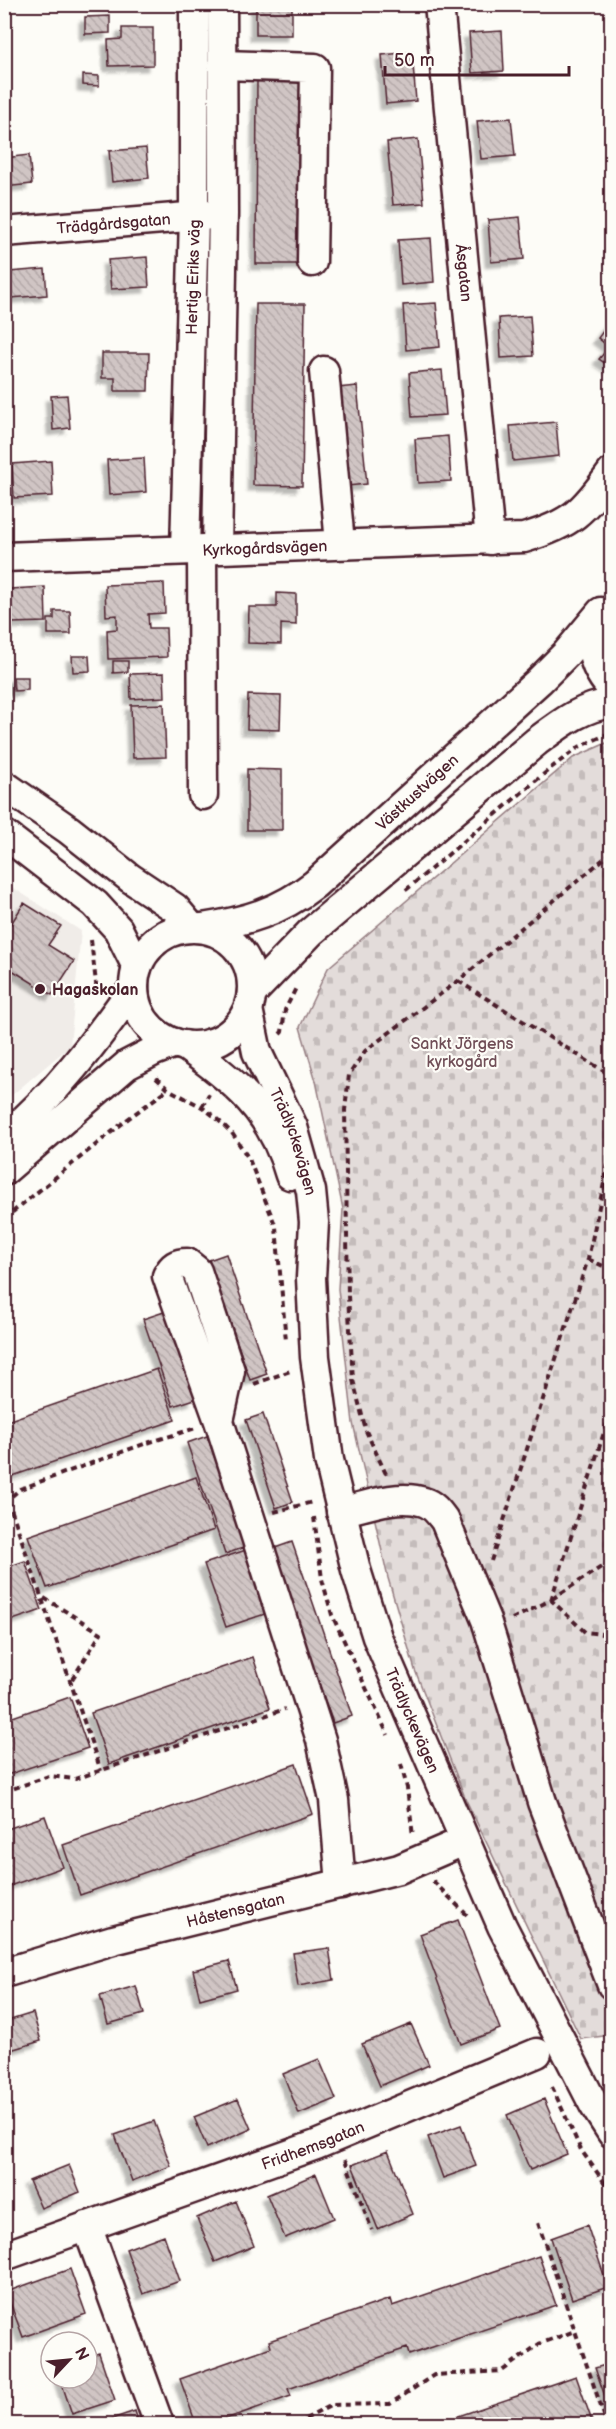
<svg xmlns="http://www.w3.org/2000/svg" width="616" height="2429" viewBox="0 0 616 2429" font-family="'Balsamiq Sans',sans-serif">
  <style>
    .built { fill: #f0ece8 }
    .cemetery { fill: url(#cemetery-stones); stroke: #967e82; stroke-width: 1.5 }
    .building { fill: url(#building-back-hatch); stroke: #4a1f2b; stroke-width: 1.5; filter: url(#shadow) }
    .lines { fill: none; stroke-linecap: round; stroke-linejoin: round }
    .minor-casing { stroke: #4a1f2b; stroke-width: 33 }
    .path { stroke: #4a1f2b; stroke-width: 4; stroke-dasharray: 6 4.5; stroke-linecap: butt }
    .minor { stroke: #fdfcf7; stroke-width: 28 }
    .poi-dot { fill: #4a1f2b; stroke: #fdfcf7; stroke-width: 2 }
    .labels { text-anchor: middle; stroke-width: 4.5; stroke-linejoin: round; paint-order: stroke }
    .street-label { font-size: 16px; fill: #4a1f2b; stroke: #fdfcf7 }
    .poi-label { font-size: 16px; font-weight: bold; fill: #4a1f2b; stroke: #fdfcf7; text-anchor: start }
    .park-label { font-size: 16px; fill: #704e57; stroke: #fdfcf7 }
  </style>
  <defs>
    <pattern id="cemetery-stones" width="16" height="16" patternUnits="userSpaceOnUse" patternTransform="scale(1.5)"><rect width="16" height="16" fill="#e3dcda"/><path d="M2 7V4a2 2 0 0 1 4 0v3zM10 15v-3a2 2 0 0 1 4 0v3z" fill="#c4bcbb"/></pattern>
    <pattern id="building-back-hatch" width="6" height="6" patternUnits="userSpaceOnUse" patternTransform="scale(1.5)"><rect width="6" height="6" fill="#d0c5c4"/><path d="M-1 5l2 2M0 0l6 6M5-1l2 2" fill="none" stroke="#b4a9a9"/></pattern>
    <filter id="shadow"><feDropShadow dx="-5.5" dy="5.5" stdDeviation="1.5" flood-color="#0004"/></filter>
  </defs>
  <rect width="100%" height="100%" fill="#fdfcf7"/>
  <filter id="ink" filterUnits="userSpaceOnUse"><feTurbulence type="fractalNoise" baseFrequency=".0167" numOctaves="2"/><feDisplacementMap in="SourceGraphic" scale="12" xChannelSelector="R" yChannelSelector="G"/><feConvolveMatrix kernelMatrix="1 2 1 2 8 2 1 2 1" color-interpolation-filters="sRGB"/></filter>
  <g filter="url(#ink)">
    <path class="built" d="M4,882L81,931L70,1046L5,1101Z"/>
    <path class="cemetery" d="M611,741V2035L581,2039L466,1800L415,1670L388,1578L353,1423L338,1289L343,1209L316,1081L300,1027L328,968L573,758Z"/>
    <path class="building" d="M256,4H292V35H256Z
      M110,16V33L85,34V17Z
      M122,28H153V65L109,66L108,40L122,39Z
      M502,31L504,71L472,73L469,33Z
      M412,52L416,101L386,104L382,55Z
      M83,75L99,76V86L83,85Z
      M257,78H309L308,264H256Z
      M511,118L515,156L481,159L477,121Z
      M418,139L424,203L393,205L387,142Z
      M146,148L149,178L112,182L109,151Z
      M29,155L32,184L4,187V158Z
      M520,217L524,259L491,262L488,220Z
      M431,238L434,282L401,285L398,240Z
      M147,257L149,287L111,289L108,260Z
      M45,269L47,295L11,298L9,272Z
      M436,303L440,347L406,350L403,305Z
      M256,304H305L302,486L253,485Z
      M530,316L533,356L501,358L499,318Z
      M612,319V368L599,359L609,347L598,338Z
      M102,353H149L148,391H115V378H102Z
      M442,370L446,415L412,417L409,373Z
      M357,386L367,484L347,486L337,388Z
      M67,395L70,428L53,430L51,396Z
      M556,422L559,456L513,461L510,426Z
      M448,436L451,481L418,483L415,439Z
      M144,458L146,492L109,495L107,460Z
      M51,461L53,496L14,498L12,464Z
      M164,583L165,613L148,614L149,628H166L167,657L108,659L107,630L117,629V615L106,616L105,585Z
      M45,587L46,622L11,623L10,589Z
      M277,593L296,594V625L281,624V644L248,643L249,607H277Z
      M54,611H70L71,634H48V619H54Z
      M72,656H89L90,671L73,672Z
      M113,661H128V672L113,673Z
      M164,673L165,697L131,699L130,674Z
      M13,677H28V690L14,691Z
      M248,695L281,696L280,730L247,729Z
      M164,704L166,757L133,758L131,705Z
      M247,769L282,770V830H247Z
      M24,903L61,926L48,945L74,961L52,995L4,965V920L11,924Z
      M226,1254L267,1374L250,1380L209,1260Z
      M164,1312L195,1399L173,1406L143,1319Z
      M157,1369L175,1420L4,1479V1422Z
      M263,1414L293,1502L276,1508L246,1420Z
      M207,1436L246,1547L225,1554L187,1443Z
      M196,1477L214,1530L47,1588L28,1536Z
      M292,1542L352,1716L333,1723L272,1549Z
      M246,1550L268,1613L226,1627L204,1564Z
      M25,1561L42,1610L4,1623V1568Z
      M253,1657L270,1708L109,1764L91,1713Z
      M70,1697L88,1748L4,1776V1720Z
      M296,1764L313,1814L80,1895L63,1845Z
      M45,1816L63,1867L4,1888V1830Z
      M458,1920L500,2029L461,2044L420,1934Z
      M329,1948L334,1980L298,1986L293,1953Z
      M229,1961L237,1989L200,1999L193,1970Z
      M136,1986L144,2014L108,2024L100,1996Z
      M33,2013L41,2041L7,2051L4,2043V2022Z
      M411,2024L429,2065L380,2086L362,2044Z
      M319,2059L336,2099L299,2114L283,2074Z
      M238,2099L251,2129L207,2148L194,2117Z
      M544,2099L567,2154L530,2170L507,2115Z
      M154,2121L171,2166L132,2181L115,2135Z
      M461,2125L476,2166L443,2178L428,2137Z
      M388,2151L413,2214L378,2229L352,2165Z
      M69,2165L80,2192L41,2208L29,2181Z
      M316,2174L334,2218L285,2238L267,2195Z
      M236,2201L254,2246L215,2262L197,2218Z
      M587,2225L608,2287L572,2299L551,2238Z
      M164,2235L180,2281L143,2294L126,2249Z
      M539,2256L556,2305L409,2355L407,2348L288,2389L291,2396L211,2424H196L180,2379L271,2347L269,2341L390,2299L392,2306Z
      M70,2269L86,2314L23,2337L6,2292Z
      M99,2353L115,2400L72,2414L60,2378H87V2357Z
      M612,2363V2416L595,2368Z
      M576,2376L593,2424H435Z
      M135,2411L139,2424H97Z"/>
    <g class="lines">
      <defs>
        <g id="minor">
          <path id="s1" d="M439,4L490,540"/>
          <path d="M222,65L315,68L312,262"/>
          <path id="s2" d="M4,232L212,215"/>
          <path d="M324,371L340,543"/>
          <path d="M202,549L203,795"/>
          <path d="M217,549L223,214L222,4"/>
          <path id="s3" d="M185,550L194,216V4"/>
          <path id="s4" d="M4,557L524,538C572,524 583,512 612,472"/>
          <path d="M599,616C587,643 592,667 612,689"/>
          <path d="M4,785L69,830L130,878L175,908L191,927"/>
          <path d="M4,834L95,904L118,929L137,967"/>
          <circle cx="193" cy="987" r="59"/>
          <path id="s5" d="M202,928C247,921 279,912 315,884L539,681L566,654L601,612"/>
          <path d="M253,992L311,932L536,742C560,724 581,707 612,703"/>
          <path id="s6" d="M248,1009L257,1052L293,1127L311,1191L314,1222L311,1278L315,1357L329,1460L356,1570L377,1637L502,1926L594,2105L612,2133"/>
          <path d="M184,1045C236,1083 272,1110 290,1175"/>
          <path d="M4,1138C55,1095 95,1042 134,987"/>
          <path d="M4,1171L127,1065L154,1051L175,1043"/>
          <path d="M219,1421L230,1371L197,1271L187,1263C177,1263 172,1266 167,1276L219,1421L321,1740L334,1800L341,1884"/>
          <path d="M341,1512C365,1506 399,1493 424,1502C434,1505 439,1513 445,1521L486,1620L542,1802L612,1985"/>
          <path id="s7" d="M4,1973L113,1940L399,1869L464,1841"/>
          <path d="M87,2226L159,2424"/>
          <path id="s8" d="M4,2256L316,2145L537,2053"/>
        </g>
      </defs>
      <use href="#minor" class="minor-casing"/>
      <path class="path" d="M406,890L551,768L579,747L612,732
        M91,940L97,992
        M458,981L612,1076
        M280,1034L282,1032L285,1010L296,988
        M156,1078L168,1089L202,1107L215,1117L232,1133L249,1159L276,1227L286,1341
        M202,1107L209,1094
        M4,1219L129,1118L168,1089
        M588,1259L612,1270
        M254,1384L290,1371
        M386,1474L366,1431L353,1380L348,1296L345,1110L349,1075L365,1051L458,981L612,852
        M8,1500L101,1771
        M4,1503L20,1489L144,1444L196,1428
        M274,1512L313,1502
        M314,1517L322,1579L332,1615L388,1735
        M491,1561L588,1259L612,1145
        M44,1598L101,1633L71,1681
        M552,1599L612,1560
        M551,1600L612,1407
        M512,1619L551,1600L585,1632L612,1635
        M401,1764L407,1788L413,1836
        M4,1792L49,1776L75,1779L285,1709
        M433,1881L468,1916
        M552,2087L581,2150L612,2193
        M345,2160L372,2230
        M538,2223L607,2424
        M296,2424L332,2405L390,2404L434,2375L502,2371L539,2344L575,2331"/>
      <use href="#minor" class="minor"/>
    </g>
  </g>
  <circle class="poi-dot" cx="40" cy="989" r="6"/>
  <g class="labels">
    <g class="street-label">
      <text dy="6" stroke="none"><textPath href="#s2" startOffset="110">Trädgårdsgatan</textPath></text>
      <text dy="6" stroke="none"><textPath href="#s1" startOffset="270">Åsgatan</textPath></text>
      <text dy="6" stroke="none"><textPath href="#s3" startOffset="273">Hertig Eriks väg</textPath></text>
      <text dy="6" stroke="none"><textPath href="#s4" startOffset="261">Kyrkogårdsvägen</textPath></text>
      <text dy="6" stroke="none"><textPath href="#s5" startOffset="260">Västkustvägen</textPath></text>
      <text dy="6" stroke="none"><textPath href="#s6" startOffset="141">Trädlyckevägen</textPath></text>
      <text dy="6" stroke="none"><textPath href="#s6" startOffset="738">Trädlyckevägen</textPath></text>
      <text dy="6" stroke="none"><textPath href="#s7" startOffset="240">Håstensgatan</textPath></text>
      <text dy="6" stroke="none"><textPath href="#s8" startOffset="328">Fridhemsgatan</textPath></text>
    </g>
    <g class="poi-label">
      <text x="52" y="995">Hagaskolan</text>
    </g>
    <g class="park-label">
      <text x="462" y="1049">Sankt Jörgens<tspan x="462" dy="18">kyrkogård</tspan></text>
    </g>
  </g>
  <rect width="616" height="2429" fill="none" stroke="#fdfcf7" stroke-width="24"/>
  <rect x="12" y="12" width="592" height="2405" fill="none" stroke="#4a1f2b" stroke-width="2" filter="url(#ink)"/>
  <g transform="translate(69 2360) rotate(64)"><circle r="28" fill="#fdfcf7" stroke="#b5a4a5" stroke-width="1.5"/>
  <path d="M0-4.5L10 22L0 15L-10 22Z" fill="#4a1f2b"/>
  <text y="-9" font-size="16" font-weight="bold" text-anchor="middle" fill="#4a1f2b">N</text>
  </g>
  <path d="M385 66v9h184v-9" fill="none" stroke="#4a1f2b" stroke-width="3"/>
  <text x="394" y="66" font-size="18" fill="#4a1f2b" stroke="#fdfcf7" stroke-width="4.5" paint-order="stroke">50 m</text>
</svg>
